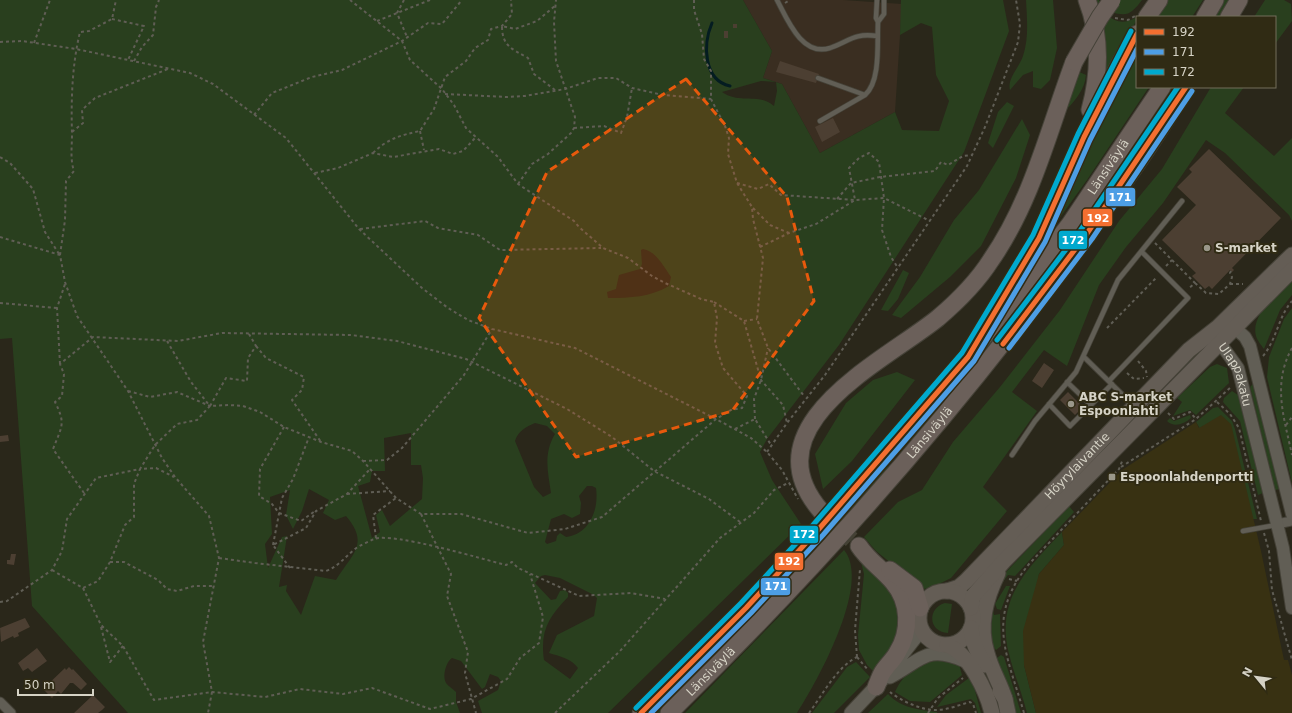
<svg xmlns="http://www.w3.org/2000/svg" width="1292" height="713" viewBox="0 0 1292 713" font-family="'DejaVu Sans',sans-serif">
  <style>
    .industrial { fill: #3a2e21 }
    .green { fill: #293f1e; fill-rule: evenodd }
    .sand { fill: #383112 }
    .lines { fill: none; stroke-linecap: round; stroke-linejoin: round }
    .stream { stroke: #041c21; stroke-width: 3 }
    .building { fill: #4c3f32 }
    .motorway-tunnel { stroke: #444134; stroke-width: 17; stroke-dasharray: 17 8; stroke-linecap: butt }
    .service-casing { stroke: #454238; stroke-width: 6 }
    .minor-casing { stroke: #454238; stroke-width: 11 }
    .tertiary-casing { stroke: #454238; stroke-width: 14 }
    .secondary-casing { stroke: #454238; stroke-width: 15 }
    .primary-casing { stroke: #454238; stroke-width: 17 }
    .motorway-casing { stroke: #454238; stroke-width: 19 }
    .path { stroke: #605e55; stroke-width: 2; stroke-dasharray: 3 3; stroke-linecap: butt }
    .service { stroke: #615e55; stroke-width: 4.5 }
    .minor { stroke: #615e55; stroke-width: 9 }
    .tertiary { stroke: #615e55; stroke-width: 12 }
    .secondary { stroke: #615e55; stroke-width: 13 }
    .primary { stroke: #645d55; stroke-width: 15 }
    .motorway { stroke: #6b605a; stroke-width: 17 }
    .motorway-bridge-casing { stroke: #454238; stroke-width: 19; stroke-linecap: butt }
    .motorway-bridge { stroke: #6b605a; stroke-width: 17 }
    .bus-1-casing { stroke: #302b14; stroke-width: 8 }
    .bus-2-casing { stroke: #302b14; stroke-width: 8 }
    .bus-3-casing { stroke: #302b14; stroke-width: 8 }
    .bus-1 { stroke: #f46f30; stroke-width: 5 }
    .bus-2 { stroke: #4d9ee5; stroke-width: 5 }
    .bus-3 { stroke: #00a9ce; stroke-width: 5 }
    .marked { fill: #e8590c; fill-opacity: 0.2; stroke: #e8590c; stroke-width: 3; stroke-dasharray: 8 5; stroke-linejoin: round }
    .poi-dot { fill: #9a978a; stroke: #302b14; stroke-width: 1.5 }
    .labels { text-anchor: middle; stroke-width: 4; stroke-linejoin: round; paint-order: stroke }
    .street-label { font-size: 12px; fill: #d6d3c6; stroke: #302b14 }
    .poi-label { font-size: 12px; font-weight: bold; fill: #d6d3c6; stroke: #302b14; text-anchor: start }
    .line-badge { stroke: #302b14; stroke-width: 1.5 }
    .badge-label { font-size: 11px; text-anchor: middle; font-weight: bold; fill: #fff }
  </style>
  <rect width="100%" height="100%" fill="#2a271a"/>
  <path class="industrial" d="M743,0H843L902,4L895,112L820,153L782,84L763,78L772,51Z"/>
  <path class="green" d="M0,0H743L772,51L763,78L782,84L820,153L895,112L902,130L939,131L949,101L936,75L932,27L921,23L900,35L901,0H1003L1009,31L964,152L839,345L767,439L760,452L772,480L801,524L608,713H482L478,701L498,690L501,681L498,677L490,674L485,687L482,689L461,661L452,658C446,662 442,676 446,683C448,686 453,689 456,692V702L460,713H128L32,606L12,338L0,339ZM761,81L776,82L777,91L774,106C758,92 741,105 722,92ZM643,249C656,251 664,267 671,277L669,286C650,297 630,298 608,298L607,292L616,289L619,275L640,269L642,264L641,250ZM535,423L547,426L555,434C543,454 548,472 551,493L543,497L534,487L515,441C518,431 526,427 535,423ZM411,433V465H421L423,478L422,499L390,526L382,510L376,515L380,532L372,538L358,486L370,482L372,471H385L384,438ZM587,486H592L596,488C599,509 590,534 566,537L560,533L557,536L556,541L547,544L545,542L551,519L564,514L572,518L580,514L581,503L579,496ZM309,489L329,500L323,513L335,520L346,516C370,544 352,554 336,580L315,576L301,615L286,591L287,585L279,587L287,536L282,537L268,568L265,544L272,534L270,497L290,490L286,515L293,529L302,511ZM545,575L560,578L594,595L597,598L594,616L557,635L549,653C559,656 572,659 578,668L570,679L544,660C540,631 548,618 568,597V593L565,590L560,591L556,599L551,600L535,583L541,576Z
    M1026,0H1053L1057,48L1050,80L1041,89L1033,87V71L1023,75L1010,90C1007,78 1019,68 1023,56C1029,38 1027,19 1026,0Z
    M1091,0H1099C1105,16 1117,28 1135,18L1137,19L1102,87Z
    M1119,0H1142C1131,14 1128,17 1111,12Z
    M1164,0H1203L1192,17H1153Z
    M1223,0H1230L1220,17H1213Z
    M1265,0H1284L1291,4L1292,21L1275,44V17H1254Z
    M1137,42V87H1149L1087,180L1056,223L1106,103Z
    M1077,71L1086,75C1085,89 1075,101 1065,111Z
    M1170,87H1178L1113,185L1035,292L913,442L911,440L912,436Z
    M1211,87H1244L1225,113L1274,156L1292,138V221L1289,215L1225,153L1206,140L1163,203L1126,247L1099,285L1067,366L1044,350L1012,392L1037,411L983,487L1007,511L951,578L931,588L923,589L876,551L864,537L898,502L922,490L953,442L1000,387L1060,310L1119,221L1162,169Z
    M1007,102L1014,106L993,148L988,143L998,112Z
    M1022,119L1030,135L1016,178L981,246L950,277L901,318L892,315L920,277L954,220L979,190Z
    M903,270L909,273L898,299L888,311L881,310Z
    M1292,275V295L1280,310L1264,349C1261,345 1257,340 1256,336C1250,315 1279,290 1292,275Z
    M1292,308V483L1267,377L1269,357L1284,319Z
    M1205,348L1170,388L1167,384L1190,360Z
    M1217,364L1227,368L1229,383L1196,415L1190,410L1173,416L1182,402L1177,398L1210,367Z
    M897,372L915,380L852,461L823,489L815,454L846,403L873,380Z
    M1254,383L1280,489L1275,490L1250,387Z
    M1232,391L1238,395L1263,493L1258,495L1240,421L1223,402L1224,398Z
    M1218,407L1232,421L1235,429L1257,519H1253L1196,422L1213,408Z
    M1190,415L1191,418C1184,424 1174,428 1167,421L1170,418L1174,421Z
    M887,465L889,470C815,553 738,634 660,713H652Z
    M1069,506L1074,512L1015,576L1008,575L1000,586L1002,578L1007,571Z
    M1062,532L1064,545L1039,574L1024,665L1036,713H1027C1022,693 1014,674 1009,654C995,599 1027,569 1062,532Z
    M844,550C872,583 817,682 797,713H685Z
    M860,558L883,578L900,603V637L875,673L867,665L859,650L858,635L864,574Z
    M1006,586H1010L1001,610L997,609L995,604Z
    M945,603L952,604L948,633C928,632 927,608 945,603Z
    M992,606L994,615L1000,614L1001,646L996,650C984,638 990,622 992,606Z
    M1001,655L1004,657L1021,713H1012L994,660Z
    M938,659L959,664L962,675L930,702L910,701L895,692C905,671 916,666 938,659Z
    M856,662L870,677L834,713H812L847,667Z
    M969,678L974,687L981,713H978L975,703L971,699L937,707L946,695Z
    M888,694C901,708 919,710 937,712V713H868Z"/>
  <path class="sand" d="M1221,415L1231,424L1261,551L1284,660H1288L1292,675V713H1036L1024,665L1023,631L1039,574L1064,545L1062,532L1122,470L1196,422L1199,428Z"/>
  <g class="lines">
    <path class="stream" d="M712,23C703,44 703,80 730,86"/>
  </g>
  <path class="building" d="M733,24H737V28H733Z
    M724,31H728V38H724Z
    M780,61L819,74L816,83L776,72Z
    M833,118L840,132L822,142L815,127Z
    M1209,149L1281,218L1232,268L1234,270L1232,272L1230,270L1212,289L1209,286L1205,289L1192,276L1196,273L1162,240L1196,205L1177,187L1192,172L1189,169Z
    M1044,363L1054,370L1042,388L1032,381Z
    M1068,392L1083,407L1075,415L1060,400Z
    M8,435L9,441L0,442V436Z
    M11,554H16L14,565L7,564V560H10Z
    M25,618L30,627L18,633L19,636L14,638L13,636L1,642L0,628Z
    M37,648L47,661L32,672L28,668L23,671L18,663Z
    M69,667L72,670L73,669L87,684L81,690L73,683H70L61,694L58,691L52,698L43,689L65,668L66,670Z
    M93,695L105,707L102,710L98,713H74Z"/>
  <g class="lines">
    <path class="motorway-tunnel" d="M821,511L852,540"/>
    <defs>
      <path id="service" d="M777,0C787,19 802,57 830,48C850,41 853,33 877,36
        M878,22L884,14V0
        M818,78L865,95C881,81 877,43 878,22L876,18L877,0
        M820,121L865,95
        M1084,357L1133,405
        M1109,381L1188,298L1142,252
        M1067,382L1091,405
        M1049,404L1070,426L1112,384
        M1012,455L1035,421L1076,372L1118,280L1182,201
        M1243,531L1276,525"/>
      <path id="minor" d="M1277,524L1292,521
        M0,702L11,713"/>
      <g id="tertiary">
        <path id="s1" d="M1292,514L1250,346L1245,337L1235,328H1217L1220,343L1238,368L1283,548L1292,608"/>
      </g>
      <path id="secondary" d="M898,660L916,637L919,623
        M890,677C922,660 927,644 965,661
        M851,713L882,680"/>
      <g id="primary">
        <path d="M998,573C986,598 978,625 987,653C991,669 1000,683 1005,699"/>
        <path id="s2" d="M947,591L959,587L966,581L1189,350L1217,328L1292,255"/>
        <circle cx="946" cy="618" r="27"/>
        <path d="M971,608L973,596L1004,561L1292,270"/>
        <path d="M971,628C972,643 978,653 985,665"/>
        <path d="M947,645C968,652 987,692 992,713"/>
        <path d="M1000,691L1005,699L1008,713"/>
      </g>
      <g id="motorway">
        <path d="M1087,0C1101,36 1100,73 1090,110"/>
        <path d="M1147,17L1159,0"/>
        <path d="M1205,17L1215,0"/>
        <path d="M1229,17L1239,0"/>
        <path d="M1010,287C1025,262 1040,237 1053,210C1080,151 1103,89 1137,34"/>
        <path d="M821,511C747,425 885,361 938,318C958,301 977,282 991,260C1032,201 1049,129 1074,62"/>
        <path d="M859,546C868,560 882,569 893,582C910,602 911,631 897,653C894,659 888,664 884,670C880,675 879,681 876,687"/>
        <path d="M890,570L914,588L920,608"/>
        <path id="s3" d="M641,713L746,608L818,530L968,357L1070,224L1162,87"/>
        <path id="s4" d="M669,713C800,585 922,449 1033,304C1087,234 1141,163 1186,87"/>
      </g>
    </defs>
    <use href="#service" class="service-casing"/>
    <use href="#minor" class="minor-casing"/>
    <use href="#tertiary" class="tertiary-casing"/>
    <use href="#secondary" class="secondary-casing"/>
    <use href="#primary" class="primary-casing"/>
    <use href="#motorway" class="motorway-casing"/>
    <path class="path" d="M404,0L397,13L407,37
      M694,0V10L702,34L704,59L711,71V99L725,126L729,138L728,154L737,183L752,207L753,219L763,258L757,319L768,348L804,396
      M785,3L790,0
      M1115,18L1128,20L1135,16
      M112,19L144,26L128,60
      M377,21L430,0
      M0,42L22,41L76,49L190,73L213,84L286,138L359,229L422,288L448,308L468,320L492,329L575,348L716,419L751,438L767,452L782,470L798,499
      M34,43L50,0
      M134,61L142,47L153,35L156,7L159,0
      M555,90L534,74L528,58C512,49 502,46 502,26L515,29L537,21L556,5
      M445,94L507,97L525,96L565,89L598,78H616L632,88L663,95L711,99
      M254,115L272,93L312,77L342,70L402,41L428,23L442,24L462,0
      M574,128L604,126L621,133L627,117L632,88
      M420,131L424,150
      M72,132L83,123L82,110L95,98L168,69
      M373,153C387,139 401,135 420,131L434,109L445,77L466,61L475,48L488,40L491,29L502,26L512,14L511,0
      M0,157L10,163L33,189L45,232L59,254
      M315,173L338,168L373,153L393,157L439,149L453,154L463,151L476,137
      M737,183L758,189L769,184L781,195L855,200L849,168L859,158L869,153L879,162L884,198L882,230L891,257L898,268
      M518,184L532,164L548,154L571,133L574,128L575,117L556,61L554,22L556,0
      M837,199L851,183L880,177L935,171L941,162L948,165L963,156L972,155
      M753,208L770,225L789,233
      M360,229L425,221L438,228L478,235L500,250L601,248
      M0,237L60,255L65,282L77,316L128,391L162,458L175,477L209,516L219,558L203,642L212,692L208,713
      M1155,243L1195,283L1188,289
      M760,247L789,233L816,224L855,200L884,198L930,221
      M60,255L65,220L66,181L74,171C70,159 72,147 72,134C71,100 72,65 80,32L89,31L112,19L116,0
      M1166,266L1172,260
      M1195,283L1206,293L1219,294L1230,284L1232,277L1230,273L1231,271
      M1230,284H1243
      M714,302L744,321L761,380L783,405L787,423
      M0,303L57,308
      M744,321L757,319
      M1107,328L1157,277
      M167,341L191,382L209,405
      M256,346L266,358L304,377L302,390L292,400L321,442
      M1292,348C1272,384 1284,417 1292,455
      M1263,356C1277,339 1278,317 1292,301
      M1138,361L1146,371L1147,377
      M60,364L57,308L65,284
      M1127,373L1134,379L1144,378
      M128,391L150,397L177,392L210,406
      M1217,402L1230,414L1239,428L1261,521
      M210,406L226,378L247,381L248,358L256,346L249,334
      M1168,413L1174,419L1190,412L1196,419
      M755,419L754,399L761,380L768,348
      M1286,425L1292,417
      M284,427L260,469L259,496L272,504L279,513L301,521L315,511
      M735,429L755,419L771,445
      M767,452L787,423L825,375L967,166L985,127L1018,42L1020,24L1016,0
      M363,461L387,460L402,448L464,375L492,329
      M1121,467L1196,419L1231,387
      M84,493L53,449C62,426 66,424 55,402L62,396L64,374L60,364L93,337L178,341L222,333L351,335L397,341L466,359L567,409L612,437L654,471L709,499L740,522
      M347,494L390,491
      M421,514L451,574L447,596L468,652L465,673L476,713
      M1264,533L1269,551L1272,590L1292,660
      M376,538L373,515L396,498
      M273,545L282,498L293,479L309,437
      M219,558L255,563L326,571C339,566 345,557 355,549C360,545 368,542 374,539C393,532 482,559 506,565L512,562L518,568L579,596L631,593L665,599
      M110,562H124L158,580L167,589L177,591L194,586H215
      M290,568L273,545L306,528L316,511L347,494L370,469
      M52,570L83,588L98,581L110,562L125,525L134,517V484L140,469L156,468L174,477
      M1009,579L1017,581
      M83,588L101,625L123,646L154,700L212,692L265,697L300,689L343,694L372,688L430,709L471,699L507,679L520,658L539,643L543,617L530,574
      M0,602L7,601L52,570L62,551L67,519L96,478L140,469L155,445L177,424L197,420L210,406L229,405L243,406L260,412L284,427L321,442L352,451L363,461L396,498L421,514H461L528,533L565,529L602,517L716,419L731,410L742,408L747,396L723,368L715,343L717,318L714,302L701,299L665,283L652,276L628,258L603,248L579,227L574,221L518,184L498,157L466,128L454,105L442,89L410,60L402,41L350,0
      M101,627L110,662L123,646
      M857,657L855,630L860,569
      M857,657L868,670
      M890,692C901,701 921,710 936,710C947,710 959,705 970,702L973,704L976,713
      M555,713L620,651L720,538L754,513L774,490L788,483
      M809,713C823,694 836,668 857,657
      M928,713L938,698L963,678
      M1024,713C1007,654 985,618 1029,564L1119,469L1123,459"/>
    <use href="#service" class="service"/>
    <use href="#minor" class="minor"/>
    <use href="#tertiary" class="tertiary"/>
    <use href="#secondary" class="secondary"/>
    <use href="#primary" class="primary"/>
    <use href="#motorway" class="motorway"/>
    <defs>
      <path id="motorway-bridge" d="M1074,62L1100,17L1112,0"/>
    </defs>
    <use href="#motorway-bridge" class="motorway-bridge-casing"/>
    <use href="#motorway-bridge" class="motorway-bridge"/>
    <defs>
      <path id="bus-1" d="M1003,344L1086,235L1186,87
        M641,713L746,608L818,530L968,357L1039,238L1084,137L1137,34"/>
      <path id="bus-2" d="M1009,348L1092,239L1192,91
        M651,713L751,613L823,535L974,361L1045,242L1090,140L1137,49"/>
      <path id="bus-3" d="M997,340L1080,231L1178,87
        M636,708L741,603L813,525L962,353L1033,235L1078,134L1131,31"/>
    </defs>
    <use href="#bus-1" class="bus-1-casing"/>
    <use href="#bus-2" class="bus-2-casing"/>
    <use href="#bus-3" class="bus-3-casing"/>
    <use href="#bus-1" class="bus-1"/>
    <use href="#bus-2" class="bus-2"/>
    <use href="#bus-3" class="bus-3"/>
  </g>
  <path class="marked" d="M686,79L787,197L814,301L732,411L576,457L479,318L547,172Z"/>
  <g class="poi-dot">
    <circle cx="1207" cy="248" r="4"/>
    <circle cx="1071" cy="404" r="4"/>
    <rect x="1108" y="473" width="8" height="8" rx="2"/>
  </g>
  <g class="labels">
    <g class="street-label">
      <text dy="4" stroke="none"><textPath href="#s3" startOffset="720">Länsiväylä</textPath></text>
      <text dy="4" stroke="none"><textPath href="#s1" startOffset="266">Ulappakatu</textPath></text>
      <text dy="4" stroke="none"><textPath href="#s4" startOffset="383">Länsiväylä</textPath></text>
      <text dy="4" stroke="none"><textPath href="#s2" startOffset="182">Höyrylaivantie</textPath></text>
      <text dy="4" stroke="none"><textPath href="#s4" startOffset="59">Länsiväylä</textPath></text>
    </g>
    <g class="poi-label">
      <text x="1215" y="252">S-market</text>
      <text x="1079" y="401">ABC S-market<tspan x="1079" dy="14">Espoonlahti</tspan></text>
      <text x="1120" y="481">Espoonlahdenportti</text>
    </g>
  </g>
  <g class="line-badge">
    <rect x="1105" y="187" width="31" height="20" rx="4" fill="#4d9ee5"/>
    <rect x="1082" y="208" width="31" height="19" rx="4" fill="#f46f30"/>
    <rect x="1058" y="230" width="30" height="20" rx="4" fill="#00a9ce"/>
    <rect x="789" y="525" width="30" height="19" rx="4" fill="#00a9ce"/>
    <rect x="774" y="552" width="30" height="19" rx="4" fill="#f46f30"/>
    <rect x="760" y="577" width="31" height="19" rx="4" fill="#4d9ee5"/>
  </g>
  <g class="badge-label">
    <text x="1120" y="201">171</text>
    <text x="1098" y="222">192</text>
    <text x="1073" y="244">172</text>
    <text x="804" y="538">172</text>
    <text x="789" y="565">192</text>
    <text x="776" y="590">171</text>
  </g>
  <rect x="1136" y="16" width="140" height="72" fill="#302b14" stroke="#726e5b"/>
  <rect x="1144" y="29" width="20" height="6" fill="#f46f30" stroke="#726e5b"/>
  <text x="1172" y="36" font-size="12" fill="#d6d3c6">192</text>
  <rect x="1144" y="49" width="20" height="6" fill="#4d9ee5" stroke="#726e5b"/>
  <text x="1172" y="56" font-size="12" fill="#d6d3c6">171</text>
  <rect x="1144" y="69" width="20" height="6" fill="#00a9ce" stroke="#726e5b"/>
  <text x="1172" y="76" font-size="12" fill="#d6d3c6">172</text>
  <g transform="translate(1256 677) rotate(299)" stroke="#302b14" stroke-width="3" paint-order="stroke">
  <path d="M0-3L7 15L0 10L-7 15Z" fill="#d6d3c6"/>
  <text y="-6" font-size="11" font-weight="bold" text-anchor="middle" fill="#d6d3c6">N</text>
  </g>
  <path d="M18 689v6h75v-6" fill="none" stroke="#d6d3c6" stroke-width="2"/>
  <text x="24" y="689" font-size="12" fill="#d6d3c6" stroke="#302b14" stroke-width="3" paint-order="stroke">50 m</text>
</svg>
